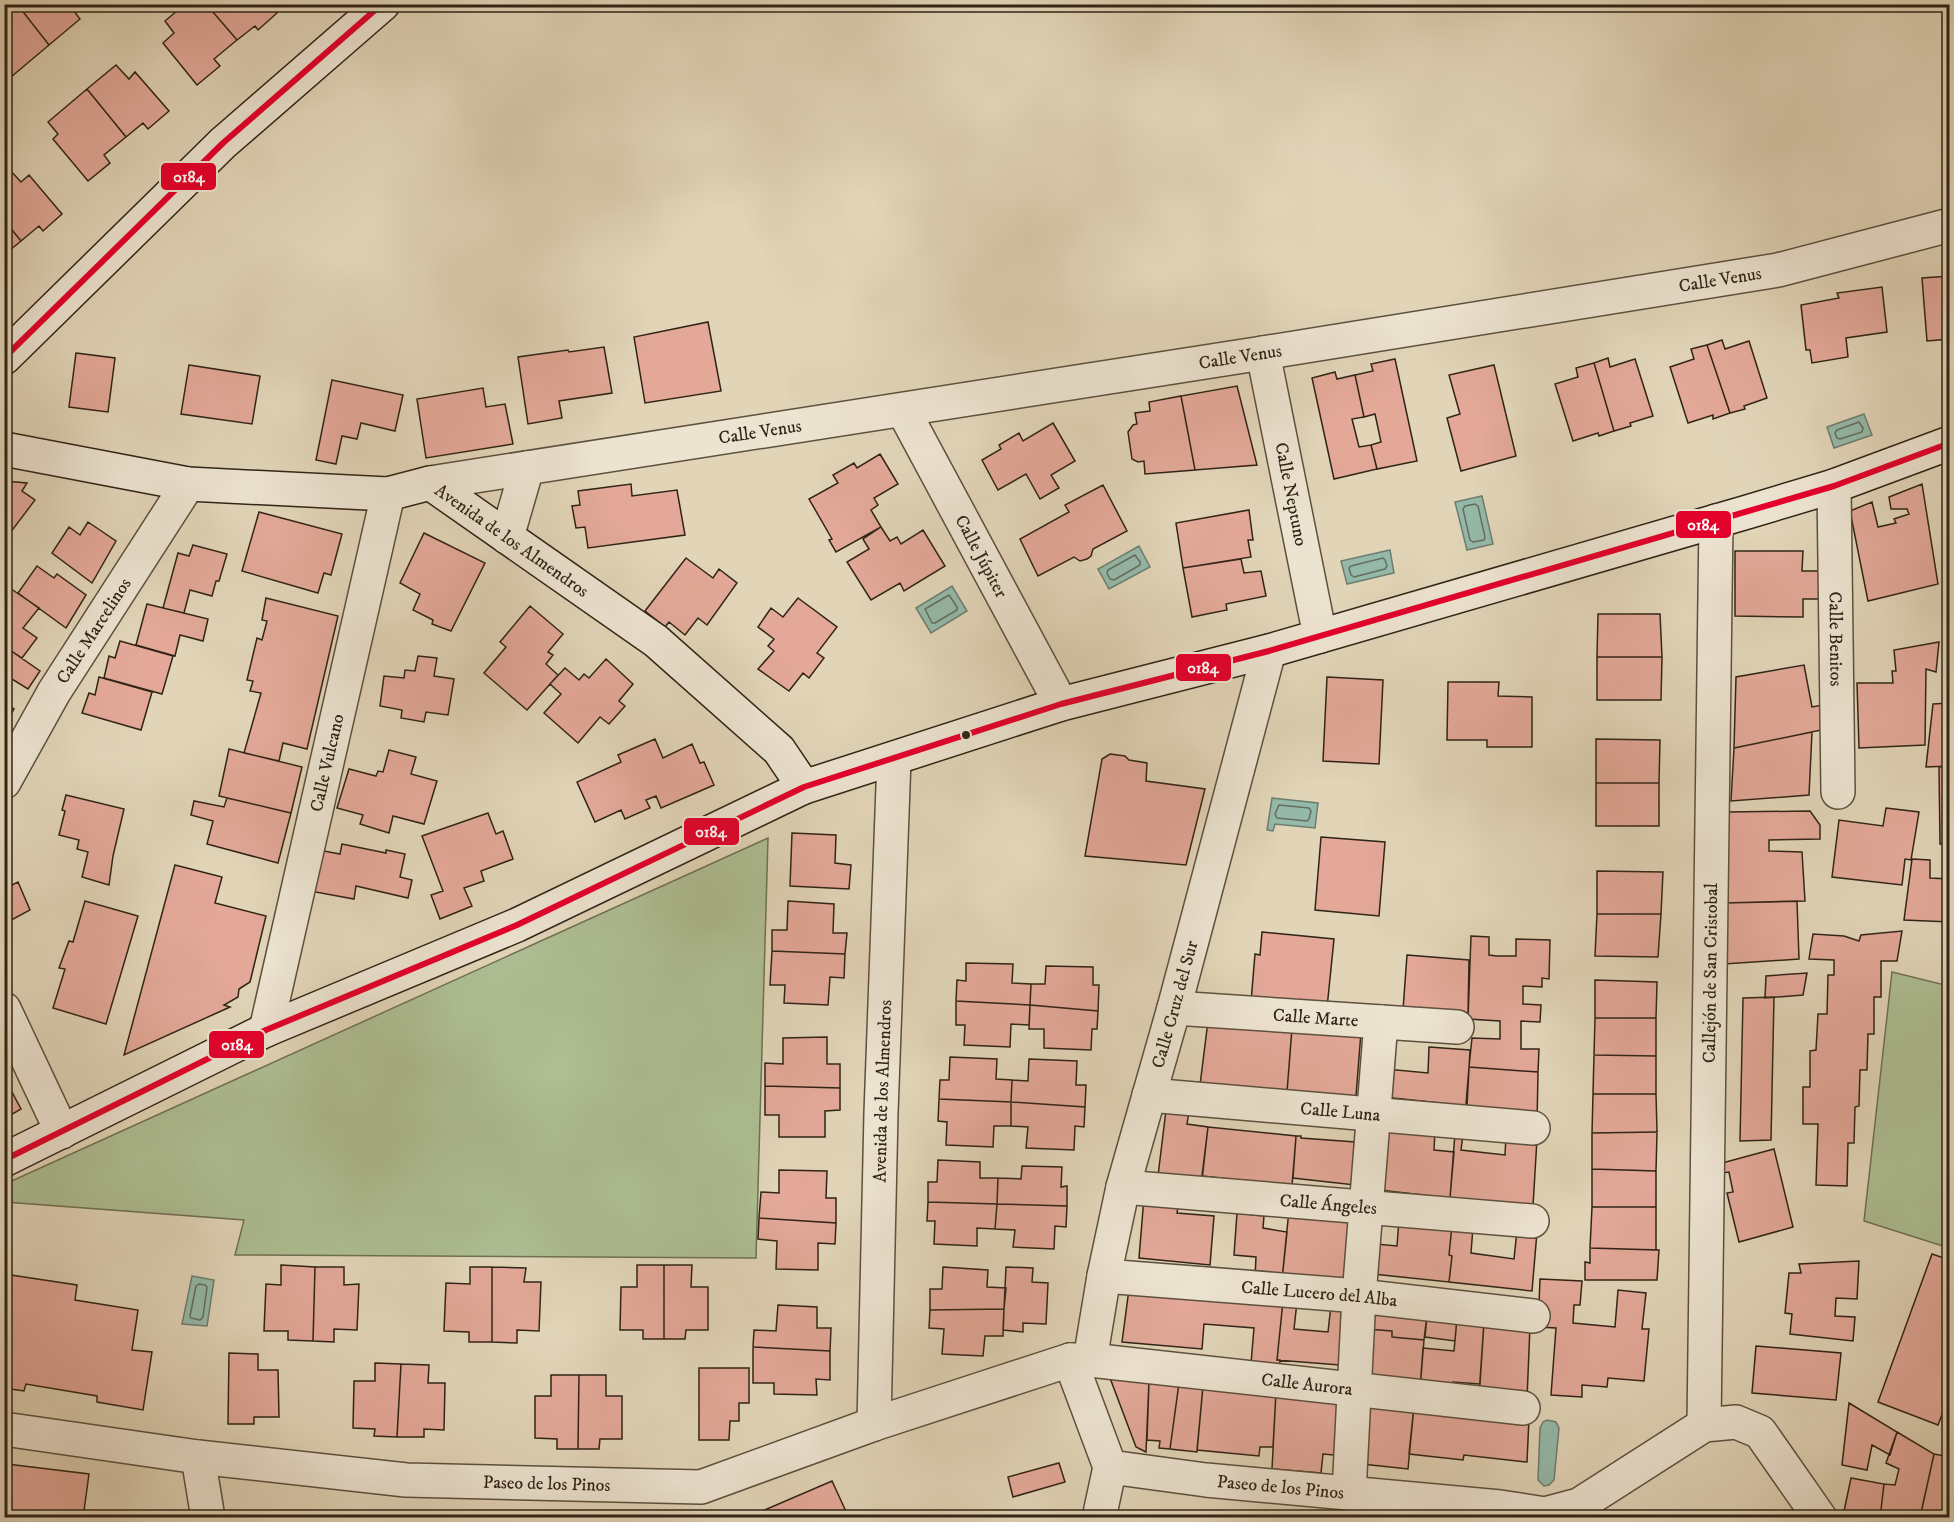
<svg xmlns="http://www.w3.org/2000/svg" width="1954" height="1522" viewBox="0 0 1954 1522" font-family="'IM FELL DW Pica',serif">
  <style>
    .green { fill: #adbe92; stroke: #6f7154; stroke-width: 1.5 }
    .water { fill: #95b9a9; stroke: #6d7d6e; stroke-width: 1.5 }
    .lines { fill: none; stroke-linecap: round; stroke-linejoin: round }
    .shore { stroke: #636e60; stroke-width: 1.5 }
    .building { fill: #e3a898; stroke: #312416; stroke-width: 1.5 }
    .street-casing { stroke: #5d503e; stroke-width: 36 }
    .secondary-casing { stroke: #312416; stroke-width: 36 }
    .street { stroke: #ece3d0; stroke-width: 33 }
    .secondary { stroke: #ece3d0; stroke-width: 33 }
    .bus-1-casing { stroke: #ece3d0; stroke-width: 10 }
    .bus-1 { stroke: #e4002b; stroke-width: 6 }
    .bus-dot { fill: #312416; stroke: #ece3d0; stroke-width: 2 }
    .labels { text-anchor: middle; stroke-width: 4.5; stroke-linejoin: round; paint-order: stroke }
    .street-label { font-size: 18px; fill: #312416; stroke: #ece3d0 }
    .line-badge { stroke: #ece3d0; stroke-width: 2 }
    .badge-label { font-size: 16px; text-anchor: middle; font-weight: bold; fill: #fff }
  </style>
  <rect width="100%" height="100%" fill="#e1d4b7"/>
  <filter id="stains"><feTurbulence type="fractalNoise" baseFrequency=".00333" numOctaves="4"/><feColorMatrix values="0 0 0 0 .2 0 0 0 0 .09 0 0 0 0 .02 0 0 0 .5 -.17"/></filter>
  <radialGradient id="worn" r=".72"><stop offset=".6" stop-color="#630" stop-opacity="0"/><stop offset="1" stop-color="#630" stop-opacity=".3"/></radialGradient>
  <path class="green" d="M768,838L756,1258L235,1255L244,1220L5,1202V1184Z
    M1892,972L1949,986V1248L1864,1221Z"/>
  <path class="water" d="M1864,414L1872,435L1834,448L1827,427Z
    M1482,496L1493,544L1467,550L1455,502Z
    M1139,546L1150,567L1109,589L1098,569Z
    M1390,550L1394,573L1347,584L1341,561Z
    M952,586L967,611L931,633L916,608Z
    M1272,798L1318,803L1315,828L1275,824L1273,831L1267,830Z
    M192,1276L214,1280L207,1326L182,1324Z
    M1547,1420L1556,1422L1559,1428L1554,1480L1549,1485L1544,1486L1538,1480L1540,1428L1543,1422Z"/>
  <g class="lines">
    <path class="shore" d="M1859,422L1863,428L1862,432L1840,439L1837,438L1835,433L1837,430Z
      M1475,504L1478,506L1485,537L1484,540L1473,542L1470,540L1463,509L1465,506Z
      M1135,555L1140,562V565L1114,580L1110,579L1107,573L1108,570Z
      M1383,558L1385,560L1387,566L1385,569L1354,577L1351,575L1349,568L1351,566Z
      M949,595L957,607V610L935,623H932L925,609Z
      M1279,805L1309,808L1311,811L1309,819L1307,821L1277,818L1275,814Z
      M199,1284L205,1285L207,1287L203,1317L200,1320L191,1318L190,1316L196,1286Z"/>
  </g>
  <path class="building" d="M4,4H17L49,45L11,77L4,70Z
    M17,4H71L70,6L80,19L49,45Z
    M185,4H206L237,40L214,59L220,66L197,85L163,43L174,33L165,21Z
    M206,4H270L277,13L258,30L255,26L237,40Z
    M116,65L129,79L135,72L169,111L148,129L143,123L126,137L87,89Z
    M87,89L126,137L104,155L110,163L88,181L53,139L58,134L48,122Z
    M9,169L21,182L29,175L62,214L43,231L39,226L21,241L4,220V173Z
    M4,220L21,241L4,255Z
    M1950,276V339L1927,341L1922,278Z
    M1882,287L1887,332L1846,338L1848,357L1812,363L1810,350H1806L1801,305L1839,298L1837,293Z
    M708,322L721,391L645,403L634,337Z
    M1722,340L1725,349L1749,341L1767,398L1744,406L1745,409L1730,413L1707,345Z
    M1707,345L1730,413L1713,419V415L1688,423L1670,367L1694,359L1691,349Z
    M604,347L612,393L559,401L562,418L528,424L518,357L568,350L569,352Z
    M76,353L115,358L108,412L69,407Z
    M1608,358L1610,367L1635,359L1653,416L1630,423L1631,426L1614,431L1594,363Z
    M1395,359L1417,461L1377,469L1371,445L1381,442L1375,414L1364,417L1355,375L1373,371L1371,364Z
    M1594,363L1614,431L1599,436L1598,433L1573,441L1555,384L1578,377L1576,368Z
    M189,365L260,376L252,424L181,414Z
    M1494,365L1516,456L1461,471L1447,418L1460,414L1449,375Z
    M1335,372L1337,379L1355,375L1364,417L1352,419L1359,447L1371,445L1377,469L1334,479L1312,378Z
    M332,380L403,395L395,431L361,423L357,439L342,436L336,464L316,460Z
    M1237,386L1257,465L1195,470L1181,396Z
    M483,388L486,407L505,404L513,444L426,458L417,399Z
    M1181,396L1195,470L1145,474L1144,461L1138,462L1132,459L1128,432L1133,425L1137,424L1135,413L1150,411L1149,402Z
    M1053,423L1075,461L1051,475L1059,488L1040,499L1026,474L998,490L982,460L1001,449L999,445L1019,433L1023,441Z
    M880,454L898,484L874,498L878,505L871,510L881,527L836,552L829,540L832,539L809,499L838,483L833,475L854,463L857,468Z
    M4,481L27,483L22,491L35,500L7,537L4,535Z
    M631,484L632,496L677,490L685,535L588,548L585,527L576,528L572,506L580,505L578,491Z
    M1922,484L1938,584L1868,601L1850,511L1872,502L1878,527L1896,523L1894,519L1909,514L1907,509H1891L1889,497Z
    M1103,485L1127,531L1093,549L1091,556L1087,559L1080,561L1074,557L1038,576L1020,539L1069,512L1065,505Z
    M1249,510L1253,540H1248L1251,557L1183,568L1176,523Z
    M259,512L342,534L331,575L324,573L318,593L242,571Z
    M88,522L116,541L92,583L52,553L69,527L80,535Z
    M881,527L890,541L897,537L901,544L923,530L945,566L904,591L900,583L871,600L847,562L869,549L863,539Z
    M424,533L485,563L451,631L432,624L433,620L413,610L420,594L400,583Z
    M193,545L227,554L219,581H216L212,596L190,590L184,613L163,608L178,553L189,556Z
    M1735,551H1803L1802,571H1821L1819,599H1803V617L1735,616Z
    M686,558L713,578L719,569L737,583L707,625L698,618L685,635L669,622L665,627L645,611Z
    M1241,559L1244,573L1261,571L1266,596L1226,604L1227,610L1192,617L1183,568Z
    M37,566L54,578L57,574L86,595L66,628L18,593Z
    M4,584L39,608L23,628L37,638L22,658L4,646Z
    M266,598L338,616L307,749L283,743L279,761L244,753L261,693L250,691L253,681L247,680L257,638L262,640L267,621L262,620Z
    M798,598L837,627L817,653L824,658L809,678L803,673L789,691L758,669L774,651L768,646L774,639L758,627L771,608L783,617Z
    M147,604L208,619L203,641L180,635L175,656L136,645Z
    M530,606L563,634L548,652L553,655L546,664L558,675L527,710L484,673L506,647L500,642Z
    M1946,607H1950V656L1949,639Z
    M1598,614H1660L1662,657H1597Z
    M120,641L173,656L162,694L104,678L109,656L115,658Z
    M1939,642L1936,672L1926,669L1925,745L1859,748L1857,683H1893L1892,671H1896L1894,650Z
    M4,646L40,671L28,689L12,679L4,691Z
    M418,656L437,658L434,676L454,679L448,715L426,712L424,722L401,718L402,710L380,706L384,676L404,678L405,670L415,671Z
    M1597,657H1662L1661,700H1597Z
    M606,659L633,684L619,701L625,706L609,724L600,717L578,743L544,713L561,694L550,684L565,668L579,680L584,674L589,678Z
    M1804,665L1812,707L1829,704L1831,728L1734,748L1736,677Z
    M99,677L152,692L141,730L82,713L89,693L95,695Z
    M1327,677L1383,680L1379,764L1323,761Z
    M1448,682H1499L1498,696L1532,697V747H1487V740H1447Z
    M4,702L14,709L4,726Z
    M1950,703V766L1926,767L1933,704Z
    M1812,732L1809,795L1731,801L1734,748Z
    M655,739L663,758L692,744L700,763L704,762L714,785L661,808L656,796L646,800L650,808L625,819L621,810L595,822L577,782L621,762L618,755Z
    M1596,739L1660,740L1659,783H1596Z
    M229,749L302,767L291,813L219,796Z
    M389,750L416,757L411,774L437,781L424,824L393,816L389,833L360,824L363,815L337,808L349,769L376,776L378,771L383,772Z
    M1110,754L1125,756L1129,760L1147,763L1146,781L1205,789L1186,865L1085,856L1102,759Z
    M1950,766V844H1940L1939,767Z
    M1596,783H1659V826H1596Z
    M66,795L124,809L113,856L109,885L82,877L88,852L77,849L79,840L59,835L65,811L62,810Z
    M227,798L291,813L278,863L207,844L213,821L191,815L194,801L224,807Z
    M1886,808L1919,812L1911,860L1905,859L1902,885L1832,877L1839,820L1883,826Z
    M1810,811L1820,825V839L1769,840V851L1802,852L1805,901L1725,903L1728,812Z
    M488,813L496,834L503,831L513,859L481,871L484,881L464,888L472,906L440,919L431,895L443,891L422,836Z
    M792,833L836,835L835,863L851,865L849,889L790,886Z
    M1321,837L1385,842L1379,916L1315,910Z
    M342,844L386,853V850L405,854L400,877L412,880L408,898L356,886L354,899L310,891L319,850L340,854Z
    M1912,859L1930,860V878L1950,879V922L1904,920Z
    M175,865L222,877L215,903L266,916L250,982L239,989L238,997L224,1005L230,1007L124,1055Z
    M1597,871L1663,872L1661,914H1597Z
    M18,882L30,910L4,924V889Z
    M85,901L138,916L106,1024L53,1008L65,969L59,968L69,941L73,942Z
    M788,901L834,904L833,933H847L845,954L772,951V930H787Z
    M1797,901L1799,959L1724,964L1725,903Z
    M1597,914H1661L1658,957L1595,956Z
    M1902,931L1897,961H1881V997H1874V1034H1868L1867,1070H1860L1859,1106L1855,1107L1854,1143H1848L1847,1186L1816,1185L1818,1124H1803V1087H1810V1051L1816,1050L1818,1014H1827L1828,975H1834V960L1809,959L1813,934L1844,936L1859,941L1861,935Z
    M1262,932L1334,939L1327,1008L1251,1002L1255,954L1260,955Z
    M1471,936L1489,937V955L1497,956H1516V939L1550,940L1549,979L1542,978V987L1523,986V1004L1541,1005L1540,1022L1521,1021V1049H1539L1538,1072L1469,1067L1472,1038L1500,1039V1021L1468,1019Z
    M772,951L845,954L844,978L830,977L828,1005L784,1003L785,985H770Z
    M1407,955L1469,960L1468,1014L1403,1010Z
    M966,963L1013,964L1012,983L1031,984L1030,1005L956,1001L957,980L966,981Z
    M1046,966L1093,967V985H1099L1098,1011L1030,1005L1031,984H1045Z
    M1807,973L1803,995L1765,998L1766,976Z
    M1595,980L1657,982L1656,1018H1595Z
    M1774,997L1771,1140L1740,1141L1743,998Z
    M956,1001L1030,1005L1029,1025L1011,1024L1010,1047L964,1045L965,1025H956Z
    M1030,1005L1098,1011L1097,1029H1092L1091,1050L1044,1048V1029H1029Z
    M1595,1018H1656V1056L1594,1055Z
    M1208,1021L1292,1028L1287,1092L1200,1085Z
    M1292,1028L1361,1032L1356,1096L1287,1092Z
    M827,1037V1064H840V1088L765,1086V1063L783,1064V1038Z
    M1429,1047L1470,1050L1467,1106L1384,1097L1386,1069L1428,1073Z
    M1594,1055L1656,1056V1094H1593Z
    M950,1057L997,1059L996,1079L1012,1080L1011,1102L939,1099L940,1080H949Z
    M1029,1059L1077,1061L1076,1085H1086L1085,1107L1011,1102L1012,1080L1028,1081Z
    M1469,1067L1538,1072L1537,1123L1465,1117Z
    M4,1077L21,1109L4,1119Z
    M765,1086L840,1088V1110L825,1111V1137H779V1115H765Z
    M1593,1094H1656L1657,1132L1592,1133Z
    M939,1099L1011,1102V1126H994L993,1147L946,1145L947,1122L938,1121Z
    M1011,1102L1085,1107L1084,1127L1075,1126L1074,1150L1026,1148L1028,1127L1011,1126Z
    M1166,1110L1189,1112L1187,1124L1208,1127L1202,1180L1158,1176Z
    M1208,1127L1296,1136L1292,1186L1202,1176Z
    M1383,1127L1435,1131L1434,1150L1454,1152L1450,1198L1379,1190Z
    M1657,1132L1656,1171L1592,1169V1133Z
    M1455,1133L1463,1134L1461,1150L1505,1155L1506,1136L1537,1139L1533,1206L1450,1198Z
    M1296,1136H1301V1138L1369,1143L1364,1186L1293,1178Z
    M1774,1149L1793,1227L1739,1242L1727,1193L1733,1192L1729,1172L1723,1173L1722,1163Z
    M938,1160L980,1162V1178H998L997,1204L928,1202V1182H937Z
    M1022,1166L1062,1167L1061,1187L1067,1186V1206L997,1204L998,1178L1021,1179Z
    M1592,1169L1656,1171V1207H1592Z
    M779,1170L827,1171L826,1198H836V1223L759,1218L761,1192L779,1193Z
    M1144,1197L1179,1200L1177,1213L1214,1216L1210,1265L1139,1258Z
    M928,1202L997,1204L995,1229L977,1228V1246L934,1244L935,1221H927Z
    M997,1204L1067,1206L1066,1227L1055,1226L1054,1249L1013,1247L1015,1230L995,1229Z
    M1592,1207H1656V1250L1590,1248Z
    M1289,1210L1358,1223L1342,1287L1282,1280Z
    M1237,1213L1264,1216L1263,1228L1287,1232L1282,1280L1255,1277L1256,1257L1234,1255Z
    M759,1218L836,1223L835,1244L818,1243V1270L776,1269L777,1241L758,1239Z
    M1399,1220L1452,1225L1449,1255L1452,1256L1449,1282L1373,1274L1376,1244L1397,1246Z
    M1452,1225L1473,1227L1471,1253L1514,1259L1517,1230L1537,1232L1532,1291L1449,1282L1452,1256L1449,1255Z
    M1590,1248L1659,1250L1657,1280H1585V1262L1590,1263Z
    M1932,1254L1950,1260V1394L1938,1425L1878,1402Z
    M1859,1261L1857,1299L1836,1298L1835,1316L1855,1317L1853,1341L1790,1334L1792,1314L1785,1313L1789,1273H1801L1799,1264Z
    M281,1265L315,1267L313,1341L288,1340V1331H264L266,1284L281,1285Z
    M637,1265H664V1339H643V1330H620L621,1287H637Z
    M664,1265H692L691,1287H708V1330H686L685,1339H664Z
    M315,1267H344V1285L359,1284L357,1330L334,1329V1342L313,1341Z
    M470,1267H492V1342H469V1332L444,1331L446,1283L470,1284Z
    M492,1267L526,1268L524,1282H541L539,1331L517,1330V1343L492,1342Z
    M943,1267L988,1270L987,1287L1006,1288L1004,1309L930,1310V1289H942Z
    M1006,1267L1033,1268L1032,1282L1048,1283L1046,1324L1023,1323V1332L1003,1330Z
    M4,1274L77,1285L75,1300L138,1310L132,1350L152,1352L143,1410L97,1402V1396L26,1384L24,1391L4,1388Z
    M1540,1279L1582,1281L1580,1305H1574L1573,1323L1615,1327L1618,1290L1646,1293L1642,1329H1649L1644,1381L1608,1378L1607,1387L1582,1385V1397L1551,1395L1556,1328L1538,1327Z
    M1129,1289L1283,1301L1277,1360H1280L1279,1377L1250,1375L1254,1328L1204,1324L1202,1349L1122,1342Z
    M1283,1301L1297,1302L1294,1329L1328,1332L1331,1305L1357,1308L1352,1366L1277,1360Z
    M778,1305L817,1307V1328H831L830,1351L753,1347L754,1330L776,1331Z
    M1369,1308L1427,1315L1424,1340L1392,1337V1331L1367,1329Z
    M1004,1309L1003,1336H985L983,1356L942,1354L944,1329L929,1328L930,1310Z
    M1427,1315L1457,1318L1455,1341L1425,1337Z
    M1457,1318L1484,1322L1480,1384L1453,1382V1393L1420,1389L1423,1348L1454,1351Z
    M1484,1322L1530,1326L1527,1399L1479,1395Z
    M1367,1329L1392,1331V1337L1424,1340L1420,1389L1364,1373Z
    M1756,1346L1841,1353L1836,1400L1752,1393Z
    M753,1347L830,1351V1380L816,1379L817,1395L774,1394V1383H753Z
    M229,1353L258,1354V1370H278L279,1417H254V1424H228Z
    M375,1363L401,1364L397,1437L374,1436L375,1429L353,1428L354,1381H375Z
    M401,1364L429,1365L428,1383H445L444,1430L424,1429V1437H397Z
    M699,1368H749V1403H739V1421H730L729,1440H699Z
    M551,1375H579L578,1449H557V1439L535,1438V1396H551Z
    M579,1375H606V1396H622V1439H600L599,1449H578Z
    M1110,1378L1149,1381L1146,1452L1136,1447Z
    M1149,1381L1179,1383L1170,1449L1159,1448L1160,1441L1147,1440Z
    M1179,1383L1203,1386L1197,1452L1170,1449Z
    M1203,1386L1276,1392L1273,1447H1260L1259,1456L1197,1450Z
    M1276,1392L1350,1398L1345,1456L1323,1454L1321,1473L1272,1469Z
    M1368,1401L1414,1406L1408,1469L1362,1464Z
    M1849,1403L1897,1432L1890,1455L1872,1445L1867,1470L1842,1465Z
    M1414,1406L1529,1418L1527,1462L1464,1455L1463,1460L1409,1454Z
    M1897,1432L1934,1454L1920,1518H1880L1884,1484L1895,1485L1899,1469L1886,1463Z
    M1934,1454L1950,1457V1518L1920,1517Z
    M1059,1463L1065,1482L1013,1497L1008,1477Z
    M7,1464L89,1474L83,1518H4V1489Z
    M1851,1478L1884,1484L1880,1518L1844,1511Z
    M832,1481L849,1518H746Z"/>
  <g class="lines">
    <defs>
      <g id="street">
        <path id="s1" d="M1263,353L1320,636"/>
        <path id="s2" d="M903,410L1061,704"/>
        <path id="s3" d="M430,483L1263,353L1778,270L1950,225"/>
        <path id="s4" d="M1834,486L1838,792"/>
        <path d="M507,537L527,468"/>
        <path id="s5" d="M4,782L54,692L188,484"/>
        <path id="s6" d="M1174,1008L1457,1027"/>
        <path d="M4,1009L62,1132"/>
        <path id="s7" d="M266,1030L388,494"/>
        <path id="s8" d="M1149,1095L1533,1128"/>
        <path id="s9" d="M1123,1187L1532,1221"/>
        <path id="s10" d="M1104,1276L1359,1296L1533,1316"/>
        <path id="s11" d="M1070,1360L1110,1467L1206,1480L1500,1507L1545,1514L1579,1505L1704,1425L1736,1422L1760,1432L1820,1518"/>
        <path id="s12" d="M1090,1360L1104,1276L1123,1187L1174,1008L1269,651"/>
        <path id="s13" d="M874,1424L881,1113L894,759"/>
        <path id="s14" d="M1704,1425L1716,521"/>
        <path id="s15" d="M4,1429L198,1457L406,1480L701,1487L874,1424L1070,1360H1090L1523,1408"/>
        <path d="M198,1457L208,1518"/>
        <path d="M1349,1493L1359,1296L1381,1022"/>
        <path d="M1099,1518L1110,1467"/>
      </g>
      <g id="secondary">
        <path d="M4,358L223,143L383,4"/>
        <path id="s16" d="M4,449L188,484L388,494L430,483L656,641L779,750L804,787"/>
        <path d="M4,1160L266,1030L517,925L804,787L1061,704L1269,651L1744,513L1834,486L1950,443"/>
      </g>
    </defs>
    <use href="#street" class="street-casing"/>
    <use href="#secondary" class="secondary-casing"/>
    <use href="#street" class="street"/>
    <use href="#secondary" class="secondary"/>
    <defs>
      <path id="bus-1" d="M4,358L223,143L382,4
        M4,1160L266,1030L517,925L804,787L1061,704L1269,651L1834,486L1950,443"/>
    </defs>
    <use href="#bus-1" class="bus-1-casing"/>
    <use href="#bus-1" class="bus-1"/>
  </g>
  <circle class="bus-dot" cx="966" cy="735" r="5"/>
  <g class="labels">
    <g class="street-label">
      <text dy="6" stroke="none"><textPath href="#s3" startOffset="1306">Calle Venus</textPath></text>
      <text dy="6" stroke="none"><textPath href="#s3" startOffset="820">Calle Venus</textPath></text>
      <text dy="6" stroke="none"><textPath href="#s3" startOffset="334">Calle Venus</textPath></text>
      <text dy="6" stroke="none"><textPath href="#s1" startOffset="144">Calle Neptuno</textPath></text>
      <text dy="6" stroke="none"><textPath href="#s16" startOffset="531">Avenida de los Almendros</textPath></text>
      <text dy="6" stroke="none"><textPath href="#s2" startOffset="166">Calle Júpiter</textPath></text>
      <text dy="6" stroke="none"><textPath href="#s5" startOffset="176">Calle Marcelinos</textPath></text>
      <text dy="6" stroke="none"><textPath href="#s4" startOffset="153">Calle Benitos</textPath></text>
      <text dy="6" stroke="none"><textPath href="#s7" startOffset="274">Calle Vulcano</textPath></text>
      <text dy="6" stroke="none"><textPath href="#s14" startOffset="452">Callejón de San Cristobal</textPath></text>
      <text dy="6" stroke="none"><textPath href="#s12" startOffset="366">Calle Cruz del Sur</textPath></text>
      <text dy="6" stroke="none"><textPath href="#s6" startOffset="142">Calle Marte</textPath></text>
      <text dy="6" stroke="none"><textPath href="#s13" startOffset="333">Avenida de los Almendros</textPath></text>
      <text dy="6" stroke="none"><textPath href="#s8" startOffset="192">Calle Luna</textPath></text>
      <text dy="6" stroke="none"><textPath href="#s9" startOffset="206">Calle Ángeles</textPath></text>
      <text dy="6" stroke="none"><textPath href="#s10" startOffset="216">Calle Lucero del Alba</textPath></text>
      <text dy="6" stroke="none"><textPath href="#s15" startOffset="1329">Calle Aurora</textPath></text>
      <text dy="6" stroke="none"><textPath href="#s15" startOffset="546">Paseo de los Pinos</textPath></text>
      <text dy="6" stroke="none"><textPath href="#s11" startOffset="286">Paseo de los Pinos</textPath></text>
    </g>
  </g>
  <g class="line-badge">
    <rect x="160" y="162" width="57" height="29" rx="6" fill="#e4002b"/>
    <rect x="1675" y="510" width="57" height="29" rx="6" fill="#e4002b"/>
    <rect x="1175" y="653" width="57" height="29" rx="6" fill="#e4002b"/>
    <rect x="683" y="817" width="57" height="29" rx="6" fill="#e4002b"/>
    <rect x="208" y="1030" width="57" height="29" rx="6" fill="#e4002b"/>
  </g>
  <g class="badge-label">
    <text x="189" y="182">0184</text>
    <text x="1703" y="530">0184</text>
    <text x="1203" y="673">0184</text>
    <text x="711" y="837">0184</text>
    <text x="237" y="1050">0184</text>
  </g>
  <rect width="1954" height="1522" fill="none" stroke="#e1d4b7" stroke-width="24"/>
  <rect x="6" y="6" width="1942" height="1510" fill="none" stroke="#312416" stroke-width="3"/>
  <rect x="12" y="12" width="1930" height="1498" fill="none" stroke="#312416" stroke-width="1.5"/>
  <rect width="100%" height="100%" filter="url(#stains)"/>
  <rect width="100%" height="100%" fill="url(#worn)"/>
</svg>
